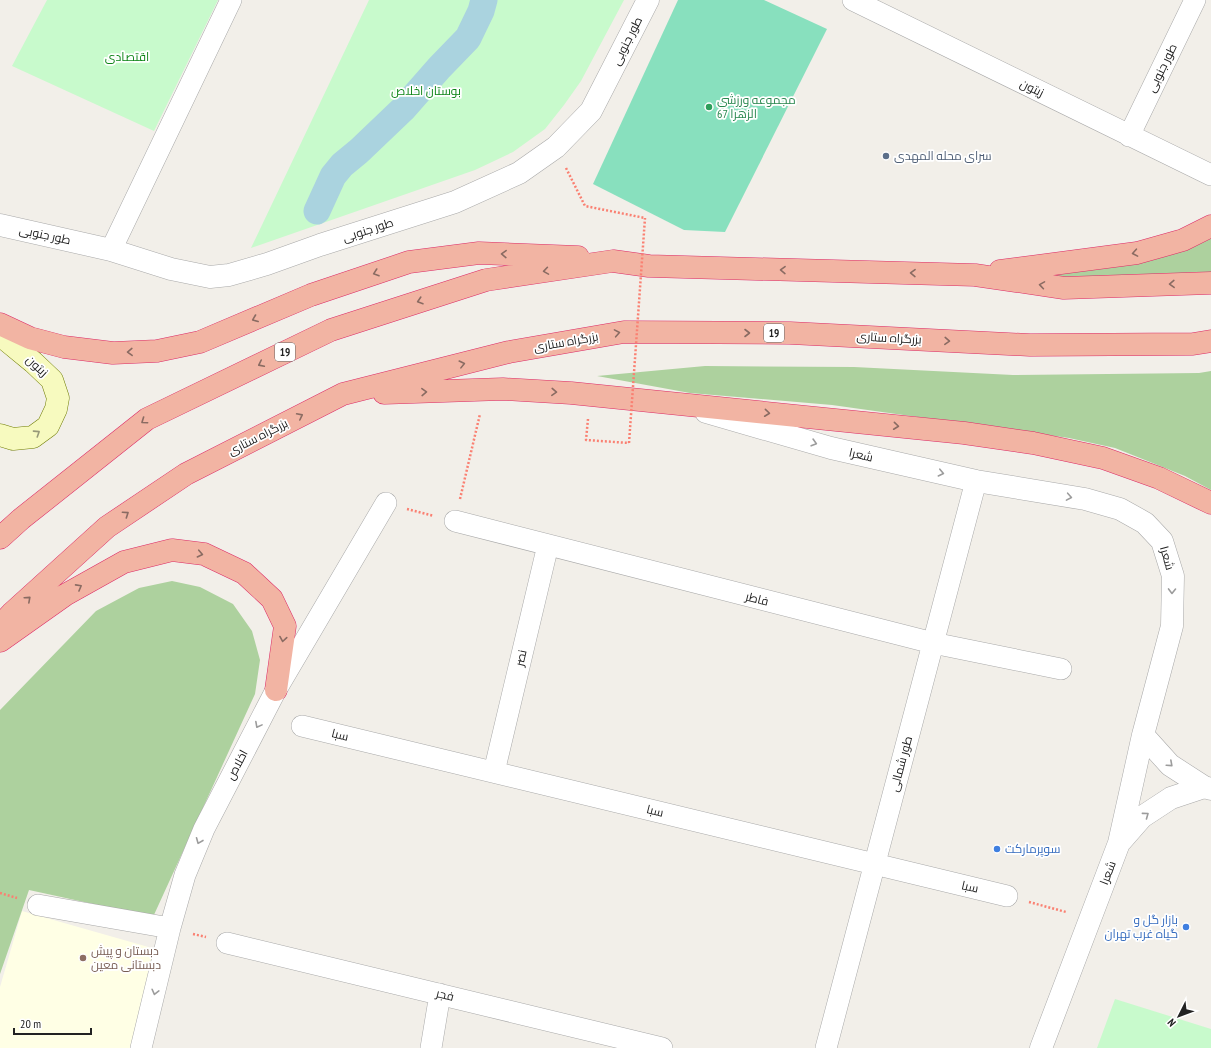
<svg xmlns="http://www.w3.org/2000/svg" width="1211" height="1048" viewBox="0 0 1211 1048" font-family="'PT Sans Narrow',Cairo,sans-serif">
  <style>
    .education { fill: #ffffe5 }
    .forest { fill: #add19e }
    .park { fill: #c8facc }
    .pitch { fill: #88e0be }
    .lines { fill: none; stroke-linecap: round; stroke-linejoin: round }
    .canal { stroke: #aad3df; stroke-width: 27 }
    .minor-casing { stroke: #a9a9a9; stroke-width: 22 }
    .tertiary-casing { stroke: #a9a9a9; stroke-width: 23 }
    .secondary-casing { stroke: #707d05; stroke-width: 23 }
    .trunk-casing { stroke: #dc2a67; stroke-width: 23 }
    .path { stroke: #fa8072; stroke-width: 2.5; stroke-dasharray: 2 2; stroke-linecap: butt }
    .minor { stroke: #fff; stroke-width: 21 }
    .tertiary { stroke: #fff; stroke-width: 22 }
    .secondary { stroke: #f7fabf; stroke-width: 22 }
    .trunk { stroke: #f2b4a3; stroke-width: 22 }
    .path-bridge { stroke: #fa8072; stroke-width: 2.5; stroke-dasharray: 2 2; stroke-linecap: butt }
    .oneway { stroke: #8a6b62 }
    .oneway2 { stroke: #979978 }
    .oneway3 { stroke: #9c9c9c }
    .leisure-dot { fill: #2e9e5b; stroke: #fff; stroke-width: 1.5 }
    .service-dot { fill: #5c6f8a; stroke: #fff; stroke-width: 1.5 }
    .shop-dot { fill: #3f7fe0; stroke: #fff; stroke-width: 1.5 }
    .education-dot { fill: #8d6e63; stroke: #fff; stroke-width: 1.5 }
    .labels { text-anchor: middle; stroke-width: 3.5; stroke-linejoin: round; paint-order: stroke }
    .shield { fill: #fff; stroke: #646464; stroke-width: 1 }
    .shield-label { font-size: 11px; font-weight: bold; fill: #222 }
    .street-label { font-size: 12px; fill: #222; stroke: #fff }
    .park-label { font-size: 12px; fill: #0c8416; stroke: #fff }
    .leisure-label { font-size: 12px; fill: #27864d; stroke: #fff; text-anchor: start }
    .service-label { font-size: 12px; fill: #4e5e75; stroke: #fff; text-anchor: start }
    .shop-label { font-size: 12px; fill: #366cbe; stroke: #fff; text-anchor: start }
    .education-label { font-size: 12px; fill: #785e54; stroke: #fff; text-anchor: start }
  </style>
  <rect width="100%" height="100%" fill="#f2efe9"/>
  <path class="education" d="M22,911L159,950L132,1048H0V987Z"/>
  <path class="forest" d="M1211,226V283L975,275L1137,253Z
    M705,366L854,367L1013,375L1199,373L1211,371V490L1185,476L1115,448L1069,438L832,405L690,393L597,376Z
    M172,581L200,587L233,604L252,631L260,660L255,694L153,917L29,890L0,974V710L96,611L139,588Z"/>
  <path class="park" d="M47,0H218L154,131L12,66Z
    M369,0H624L581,81L564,105L545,129L513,152L475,170L251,248Z
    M1115,999L1211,1029V1048H1097Z"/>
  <path class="pitch" d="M678,0H764L827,29L725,232L684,230L593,184Z"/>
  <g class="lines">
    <path class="canal" d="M317,211L333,176L342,165L359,151L403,109L439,68L468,38L481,11L484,0"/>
    <defs>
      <path id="minor" d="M853,0L1211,175
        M1129,136L1195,0
        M111,250L231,0
        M455,521L933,643L1061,669
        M302,726L1007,896
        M494,772L548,545
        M38,905L170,928
        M227,943L662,1048
        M141,1048L170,928L185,875L204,829L276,690L386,503
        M431,1048L440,994
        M826,1048L976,481"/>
      <path id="tertiary" d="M0,225L111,250L171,269L210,277L229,275L267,264L320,245L455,202L519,173L556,147L591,111L648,0
        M706,412L831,448L976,481L1085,499L1120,509L1145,523L1162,541L1173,576L1172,626L1143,735L1119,843L1041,1048
        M1143,735L1170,765L1204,787L1211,789
        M1121,841L1142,817L1171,798L1204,787"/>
      <path id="secondary" d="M0,335L33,362L52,380L58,398L56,409L48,426L33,437L13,439L0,435"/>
      <path id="trunk" d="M1000,271L1137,253L1183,240L1211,226
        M0,324L30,338L64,347L113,353L157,351L200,342L311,295L409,262L479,253L578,257
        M384,393L503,389L571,393L964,433L1033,443L1103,458L1159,478L1211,503
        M0,538L21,519L147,419L331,330L486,280L613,261L649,266L975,275L1064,288L1211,283
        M0,626L12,613L107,527L186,474L343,394L509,352L624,332L790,333L1030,345L1193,344L1211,341
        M0,641L65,595L124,562L172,550L204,554L244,573L272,599L285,626L276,690"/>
    </defs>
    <use href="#minor" class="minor-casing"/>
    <use href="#tertiary" class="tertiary-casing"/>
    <use href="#secondary" class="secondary-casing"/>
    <use href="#trunk" class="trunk-casing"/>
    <path class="path" d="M566,168L585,206L645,218
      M588,419L586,440L629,443
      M460,499L480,414
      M407,509L434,516
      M0,893L17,898
      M1029,902L1066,912
      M193,934L206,937"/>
    <use href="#minor" class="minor"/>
    <use href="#tertiary" class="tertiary"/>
    <use href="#secondary" class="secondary"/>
    <use href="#trunk" class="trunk"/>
    <path class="path-bridge" d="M629,443L645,218"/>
  </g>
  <defs><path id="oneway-chevron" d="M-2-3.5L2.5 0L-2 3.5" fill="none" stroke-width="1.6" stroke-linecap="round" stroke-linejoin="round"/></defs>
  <g class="oneway">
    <use href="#oneway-chevron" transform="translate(1135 253) rotate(170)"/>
    <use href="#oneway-chevron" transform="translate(504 254) rotate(-178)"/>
    <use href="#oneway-chevron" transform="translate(783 270) rotate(-179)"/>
    <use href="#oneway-chevron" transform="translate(546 271) rotate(171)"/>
    <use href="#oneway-chevron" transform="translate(376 273) rotate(161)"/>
    <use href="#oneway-chevron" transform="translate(913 273) rotate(-179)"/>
    <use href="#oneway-chevron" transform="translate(1172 284) rotate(178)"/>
    <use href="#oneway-chevron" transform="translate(1042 285) rotate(-171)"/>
    <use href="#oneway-chevron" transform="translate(420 301) rotate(162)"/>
    <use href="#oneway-chevron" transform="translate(255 319) rotate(158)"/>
    <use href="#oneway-chevron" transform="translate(617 333) rotate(-10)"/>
    <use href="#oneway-chevron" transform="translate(747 333)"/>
    <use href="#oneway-chevron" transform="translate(947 341) rotate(3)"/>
    <use href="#oneway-chevron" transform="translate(130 352) rotate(178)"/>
    <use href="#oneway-chevron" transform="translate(261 364) rotate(154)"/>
    <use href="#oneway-chevron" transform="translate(462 364) rotate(-14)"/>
    <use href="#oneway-chevron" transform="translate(424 392) rotate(-2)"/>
    <use href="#oneway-chevron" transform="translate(554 392) rotate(3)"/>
    <use href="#oneway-chevron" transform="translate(767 413) rotate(6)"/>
    <use href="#oneway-chevron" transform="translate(300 416) rotate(-27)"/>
    <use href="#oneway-chevron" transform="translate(144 421) rotate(145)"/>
    <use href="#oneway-chevron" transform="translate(896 426) rotate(6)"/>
    <use href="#oneway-chevron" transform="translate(126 514) rotate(-34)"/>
    <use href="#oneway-chevron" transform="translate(200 554) rotate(12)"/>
    <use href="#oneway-chevron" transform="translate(79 587) rotate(-29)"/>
    <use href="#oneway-chevron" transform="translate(28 599) rotate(-42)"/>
    <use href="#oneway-chevron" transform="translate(283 639) rotate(99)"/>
  </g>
  <use class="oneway2" href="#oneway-chevron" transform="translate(37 433) rotate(-33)"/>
  <g class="oneway3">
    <use href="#oneway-chevron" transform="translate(814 443) rotate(16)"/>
    <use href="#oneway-chevron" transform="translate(941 473) rotate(13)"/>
    <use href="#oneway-chevron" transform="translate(1069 497) rotate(10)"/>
    <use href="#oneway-chevron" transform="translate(1172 591) rotate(91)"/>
    <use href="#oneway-chevron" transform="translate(258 725) rotate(118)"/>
    <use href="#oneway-chevron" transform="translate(1170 764) rotate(42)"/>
    <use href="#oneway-chevron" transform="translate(1146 815) rotate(-36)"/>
    <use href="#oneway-chevron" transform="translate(199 841) rotate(112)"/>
    <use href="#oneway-chevron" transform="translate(155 992) rotate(104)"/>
  </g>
  <circle class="leisure-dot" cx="709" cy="107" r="4"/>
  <circle class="service-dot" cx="886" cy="156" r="4"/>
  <g class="shop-dot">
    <circle cx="997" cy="849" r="4"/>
    <circle cx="1186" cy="927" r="4"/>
  </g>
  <circle class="education-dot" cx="83" cy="958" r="4"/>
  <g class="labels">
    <g class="shield">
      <rect x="764" y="324" width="20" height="18" rx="3"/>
      <rect x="275" y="343" width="20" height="18" rx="3"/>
    </g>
    <g class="shield-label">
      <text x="774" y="337">19</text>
      <text x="285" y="356">19</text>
    </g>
    <g class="street-label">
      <text transform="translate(627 41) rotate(-63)" y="4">طور جنوبی</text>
      <text transform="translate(1162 68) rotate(-64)" y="4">طور جنوبی</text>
      <text transform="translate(1032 88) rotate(26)" y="4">زیتون</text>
      <text transform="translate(368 230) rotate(-18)" y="4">طور جنوبی</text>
      <text transform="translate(45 235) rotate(12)" y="4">طور جنوبی</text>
      <text transform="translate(889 338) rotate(3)" y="4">بزرگراه ستاری</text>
      <text transform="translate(566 342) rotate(-10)" y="4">بزرگراه ستاری</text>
      <text transform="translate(37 366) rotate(43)" y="4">زیتون</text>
      <text transform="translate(258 437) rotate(-27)" y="4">بزرگراه ستاری</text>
      <text transform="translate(861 455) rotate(13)" y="4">شعرا</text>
      <text transform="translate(1167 558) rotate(74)" y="4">شعرا</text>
      <text transform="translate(757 599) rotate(14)" y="4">فاطر</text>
      <text transform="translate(521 658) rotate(-77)" y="4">نصر</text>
      <text transform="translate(340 735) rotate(14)" y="4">سبا</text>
      <text transform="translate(901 764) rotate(-75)" y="4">طور شمالی</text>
      <text transform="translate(237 765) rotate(-62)" y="4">اخلاص</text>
      <text transform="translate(655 811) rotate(14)" y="4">سبا</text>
      <text transform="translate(1108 873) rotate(-69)" y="4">شعرا</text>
      <text transform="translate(970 887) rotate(13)" y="4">سبا</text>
      <text transform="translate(445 995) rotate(14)" y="4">فجر</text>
    </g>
    <g class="park-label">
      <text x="127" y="61">اقتصادی</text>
      <text x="426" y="95">بوستان اخلاص</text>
    </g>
    <g class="leisure-label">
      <text x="717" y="104">مجموعه ورزشي<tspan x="717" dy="14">الزهرا 67</tspan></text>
    </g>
    <g class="service-label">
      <text x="894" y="160">سرای محله المهدی</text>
    </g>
    <g class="shop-label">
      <text x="1005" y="853">سوپرمارکت</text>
      <text x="1178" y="924" text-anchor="end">بازار گل و<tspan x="1178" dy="14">گیاه غرب تهران</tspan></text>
    </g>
    <g class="education-label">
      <text x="91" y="955">دبستان و پیش<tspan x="91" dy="14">دبستانی معین</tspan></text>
    </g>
  </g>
  <g transform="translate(1179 1016) rotate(228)" stroke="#ffffff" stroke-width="3" paint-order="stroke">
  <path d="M0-3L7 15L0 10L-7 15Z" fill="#222222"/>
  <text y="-6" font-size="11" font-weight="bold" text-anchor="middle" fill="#222222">N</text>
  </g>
  <path d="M14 1028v6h77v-6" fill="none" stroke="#222222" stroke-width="2"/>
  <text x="20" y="1028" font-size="12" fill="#222222" stroke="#ffffff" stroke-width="3" paint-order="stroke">20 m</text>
</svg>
